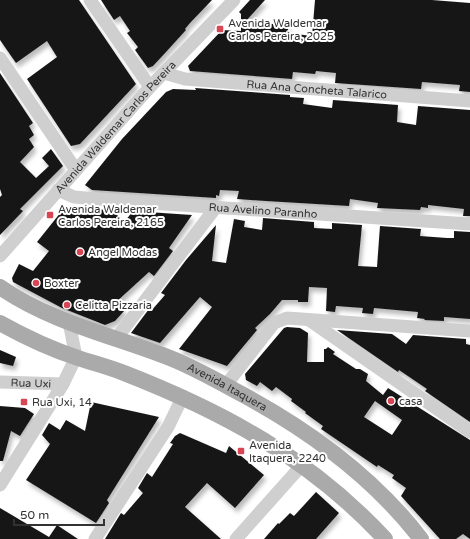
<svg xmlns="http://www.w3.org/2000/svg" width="470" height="539" viewBox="0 0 470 539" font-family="'Varela Round',sans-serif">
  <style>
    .building { fill: #191919; fill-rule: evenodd; filter: url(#shadow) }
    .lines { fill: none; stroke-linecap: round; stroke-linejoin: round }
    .minor { stroke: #cfcfcf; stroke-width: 13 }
    .major { stroke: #aaa; stroke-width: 16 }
    .poi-dot { fill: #d84553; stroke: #fff; stroke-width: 1.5 }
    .labels { text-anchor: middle; stroke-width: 4; stroke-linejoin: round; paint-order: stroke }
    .poi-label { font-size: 11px; fill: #323232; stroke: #fff; text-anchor: start }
    .street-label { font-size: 11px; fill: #323232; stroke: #fff }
  </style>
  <defs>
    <filter id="shadow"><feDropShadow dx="2.5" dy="4.5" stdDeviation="2" flood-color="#0004"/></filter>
  </defs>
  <rect width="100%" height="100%" fill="#fff"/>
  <path class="building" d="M0,0H79L136,84L80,144L71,146L27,79L57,57L47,41L16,63L0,40Z
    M101,0H212L190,23L185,29L186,30L166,52L153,66L148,68L135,50L138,47L127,33L130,31L120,16L114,20Z
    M250,0H265L245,22L288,25V33L312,36L315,0H432L470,3V92L459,91L460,85L422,82L421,89L335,83L336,73L316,71L315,74L293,72L292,79L190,71L188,66L222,30L241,31V14L239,12Z
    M0,73L33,123L29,126L34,135L29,139L34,147L20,162L36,178L49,166L42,158L51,149L63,166L20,209L23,211L0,235V197L2,195L0,189Z
    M195,88L290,95V97L304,98L303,104L332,108L333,100L398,105L397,122L416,125L418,106L470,110V216H463L464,209L428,205V208L421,207L420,210L377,208L378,203L350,199L349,206L266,201L237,199L239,191L220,190L219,196L216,195V198L92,190L85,185L122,139L166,92L173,89L196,90Z
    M65,207L110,210L125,221L133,211L192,215L169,248L173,251L154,276L149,272L115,303L125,310L115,321L105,325L62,308L13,282L12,278L19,264L33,271L49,251L37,242Z
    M263,218L314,222V228L332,229V223L362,225L358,266L377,267L380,226L421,229L420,236L447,238H454V231L470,232V319L444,317V321L424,320L425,319L417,318L418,312L374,308L373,314L362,313L363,308L336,306L335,312L326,311L327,288L309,287L308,302H298V300H282L270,314L255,328L257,330L227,366L179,349L212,307L200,297L160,343L131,333L149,309L151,311L165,295L161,293L186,260L216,225L212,261L226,263L234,219L245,221L244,227L262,230Z
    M287,327L300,328L308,333L307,362H324V349H326L328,347L335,352L333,354L356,369H360L368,374L366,381L383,395L388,388L470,440V539L463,534L456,539H440L401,496L406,488L392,478L394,475L378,465L377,467L321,429L323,426L305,413L306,412L291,401L292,399L276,387L272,391L260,382L257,386L246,380L245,374L284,328ZM375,401L402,420L392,435L364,417Z
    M337,330L392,334L406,344L413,335L466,339V344L470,345V422L425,391L427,389L399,370L398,372Z
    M0,350L16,357L13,366L0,363Z
    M91,402L159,417L107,500L109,503L96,523L26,480L50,444L42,435L49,423L60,430L66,420L85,431Z
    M0,406L25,408L34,414L20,436L11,431L3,461H0Z
    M180,433L226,453L229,446L264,475L235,508L207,483L185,507L221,539H105L121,513L124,515L143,493L138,488L147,473L152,477L173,444L170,443L175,436Z
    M316,492L339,513L316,539H264L278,523L279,524L290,513L294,516Z
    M0,508L49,537L57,525L78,539H0Z"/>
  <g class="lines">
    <g class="minor">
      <path d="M90,0L150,87"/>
      <path d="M0,58L76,170"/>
      <path id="s1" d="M164,73L185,79L470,101"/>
      <path id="s2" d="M58,190L74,197L120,201L470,224"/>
      <path id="s3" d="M0,256L150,87L234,0"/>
      <path d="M309,320L470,432"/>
      <path d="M116,339L216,207"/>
      <path id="s4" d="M0,382L63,384"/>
      <path d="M226,385L274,323L287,318L470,331"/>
      <path d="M0,485L63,384L76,357L69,322"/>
      <path d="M95,539L168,427L183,396"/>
      <path d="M236,539L302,465"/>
    </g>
    <g class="major">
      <path id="s5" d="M0,287C50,322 114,336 170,358C193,367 214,379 236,391C306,428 372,475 421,539"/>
      <path d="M0,323C25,337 51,349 78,358C93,363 109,367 124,373C224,412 311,459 385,539"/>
    </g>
  </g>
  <g class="poi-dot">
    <rect x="216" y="25" width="8" height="8" rx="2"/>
    <rect x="46" y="211" width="8" height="8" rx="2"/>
    <circle cx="80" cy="252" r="4"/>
    <circle cx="36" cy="283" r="4"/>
    <circle cx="67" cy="305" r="4"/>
    <circle cx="391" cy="401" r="4"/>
    <rect x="20" y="398" width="8" height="8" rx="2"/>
    <rect x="237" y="447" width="8" height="8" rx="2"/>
  </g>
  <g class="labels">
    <g class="poi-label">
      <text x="228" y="27">Avenida Waldemar<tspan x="228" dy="13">Carlos Pereira, 2025</tspan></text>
      <text x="58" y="213">Avenida Waldemar<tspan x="58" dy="13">Carlos Pereira, 2165</tspan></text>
      <text x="88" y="256">Angel Modas</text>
      <text x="44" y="287">Boxter</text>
      <text x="75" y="309">Celitta Pizzaria</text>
      <text x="399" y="405">casa</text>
      <text x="32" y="406">Rua Uxi, 14</text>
      <text x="249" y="449">Avenida<tspan x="249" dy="13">Itaquera, 2240</tspan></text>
    </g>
    <g class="street-label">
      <text dy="4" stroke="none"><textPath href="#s1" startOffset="154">Rua Ana Concheta Talarico</textPath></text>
      <text dy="4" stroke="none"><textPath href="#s3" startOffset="173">Avenida Waldemar Carlos Pereira</textPath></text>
      <text dy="4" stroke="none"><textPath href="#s2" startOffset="207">Rua Avelino Paranho</textPath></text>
      <text dy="4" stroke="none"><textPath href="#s4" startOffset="31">Rua Uxi</textPath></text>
      <text dy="4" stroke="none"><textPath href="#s5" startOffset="249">Avenida Itaquera</textPath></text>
    </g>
  </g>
  <path d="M14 519v6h90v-6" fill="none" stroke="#323232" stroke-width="2"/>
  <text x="20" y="519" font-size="12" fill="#323232" stroke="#ffffff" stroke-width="3" paint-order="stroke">50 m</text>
</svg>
